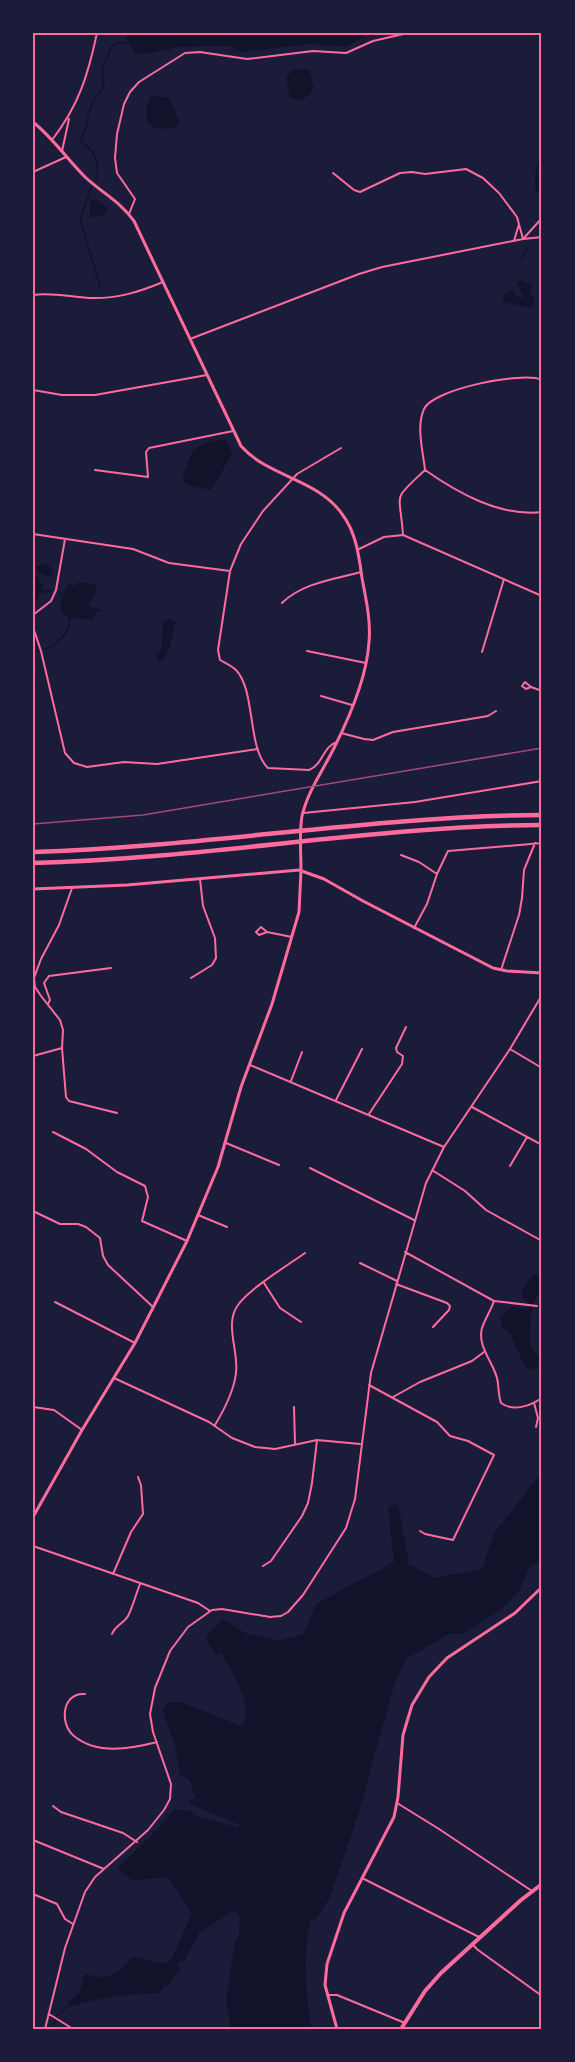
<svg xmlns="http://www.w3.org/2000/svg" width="575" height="2062" viewBox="0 0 575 2062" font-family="Barlow,sans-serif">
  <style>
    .water { fill: #12122b }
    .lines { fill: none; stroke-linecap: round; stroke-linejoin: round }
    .stream { stroke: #12122b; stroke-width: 1.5 }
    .minor { stroke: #ff6b9d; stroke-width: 2 }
    .tertiary { stroke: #ff6b9d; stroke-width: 3 }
    .secondary { stroke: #ff6b9d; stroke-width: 3 }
    .primary { stroke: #ff6b9d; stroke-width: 4 }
    .motorway { stroke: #ff6b9d; stroke-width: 4.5 }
    .rail { stroke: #a44b75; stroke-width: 1.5 }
    .neatline { fill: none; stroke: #ff6b9d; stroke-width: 2 }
  </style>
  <rect width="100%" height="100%" fill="#1b1b3a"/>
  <path class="water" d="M127,33H202L203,35V33H369L346,47L310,44L242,52L228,46L172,47L170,50L138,54L135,53L126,38Z
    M298,69L309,70L314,88L309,95L299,101L290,97L286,79L291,71Z
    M155,96L170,98L179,122L176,127C150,133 140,122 150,97Z
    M542,155V179L538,191L536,192C533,183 536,162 542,155Z
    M87,197L90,200H96L107,208V212L100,216L89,217L90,204Z
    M521,280L532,285L530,291L535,300L531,308L503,302V296L512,290L518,297L524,298L517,284Z
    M226,440L232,454L211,490L187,485L183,480V475L192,452L196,448L212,441Z
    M46,563L52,570L51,576H46L37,571V567Z
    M35,575L38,577L39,582L43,584L42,593L38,594V600L33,602V578Z
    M79,582L96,585V592L88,606L102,610L96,613L93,620L72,618L69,620C67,616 63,614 62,611C58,603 64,590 69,584L74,586Z
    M171,619L176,622L169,649L164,660L158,661L156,655L161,650L163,622Z
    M540,1273C548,1288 536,1293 533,1305C529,1317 531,1332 529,1345L539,1358L537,1370L525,1367L510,1333L503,1329L500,1316L512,1307L529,1310V1303L523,1299L521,1292L533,1275Z
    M542,1472V1560L530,1566L519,1591L504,1607L463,1634L451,1633L406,1659L394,1685L359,1812L330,1897L315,1920L311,1918C302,1956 306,1991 311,2029H231L226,2000L235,1942L239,1934L240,1916L235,1911L231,1912L199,1933L185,1960L177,1963L180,1970L175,1974L170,1985L164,1986L159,1993C128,1994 99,1997 70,2007L67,2003L80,1992L85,1974L104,1978L120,1971L130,1959L136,1957L164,1964L171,1960L192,1914L168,1877L132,1880L117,1869L152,1835L175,1809L190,1811L198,1817L237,1827L240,1825L190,1804L189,1802L195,1797L189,1779L180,1775L174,1740L171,1736L163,1710L167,1703L179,1702L188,1705L236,1724L242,1726L244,1724C250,1699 235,1676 222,1655L220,1653L217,1655L209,1645L206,1637L222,1619L245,1633L278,1641L303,1634L316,1604L394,1562L388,1506L398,1504L409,1564L435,1578L482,1569L494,1533Z"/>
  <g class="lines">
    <path class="stream" d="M96,180C100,164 96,151 81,142C82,136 85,132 86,127C89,108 92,102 104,86L102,71L111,47L116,43H129
      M91,187L80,219L100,286
      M522,259L527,248
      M34,572L33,568L35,566L37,567
      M42,592L51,591
      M58,592L63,595
      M45,649C57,646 69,633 70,619
      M35,651L38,650
      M52,2029L57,2016L70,2004"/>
    <path class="minor" d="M52,140C79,105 88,75 97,33
      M62,151L69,119
      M33,172L66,157
      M333,173L354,190L360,192L400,173L412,172L425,174L466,169L483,178L499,193L517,217L523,239
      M129,214L135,199L117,173L115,158L117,134L124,104L130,92L139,82L185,53L200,52L247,59L313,51L346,53L373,41L408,33
      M523,239L542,218
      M514,241L519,224
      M33,295C52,292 70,297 90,298C117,299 139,292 163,282
      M190,339L359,274L382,267L523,239L542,237
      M33,390L62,395H95L207,375
      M95,470L148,477L146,452L149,448L233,431
      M425,470C458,493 500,517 542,512
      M33,534L133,549L169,563L230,571
      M403,535C400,490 391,502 425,470C423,451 416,427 424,409C433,389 523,371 542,380
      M357,550L384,537L403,535L542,596
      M282,603C302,583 335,579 361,572
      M33,615L51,601L56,590L65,539
      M33,627L41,651L65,753L74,763L87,767L124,762L157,764L258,749
      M307,651L366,663
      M482,652L504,579
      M531,687L526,689L522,686L525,682L531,687L542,691
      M321,696L352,705
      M341,733L364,739L373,740L393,732L488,716L496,711
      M337,742C323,746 323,765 309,770L268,768C247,748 256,691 236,670C232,666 225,663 220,660L218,650L230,571L241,544L263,511L297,474L341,448
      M303,813L415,802L542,781
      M401,855L419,862L437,874
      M72,888L59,925L41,959L34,978L35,987L41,996L60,1020L63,1030L62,1048L66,1097L69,1101L117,1113
      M414,928L427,904L437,874L448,851L542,843
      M267,932L261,927L256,932L259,935L267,932L292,937
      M501,970L519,915L522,898L524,870L535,843
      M191,978L212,965L216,958L215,938L203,906L200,879
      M48,1004L50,1000L44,983L49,976L111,968
      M510,1049L542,1068
      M33,1056L62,1048
      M250,1065L444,1147
      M291,1081L302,1052
      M336,1100L362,1049
      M472,1107L542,1145
      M369,1114L402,1064L403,1056L397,1052L396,1048L406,1027
      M53,1132L86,1149L117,1172L145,1186L148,1197L142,1221L187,1241
      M226,1143L279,1165
      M510,1166L527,1137
      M310,1168L414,1220
      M432,1170L465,1191L486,1210L542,1241
      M35,1212L60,1224H78L86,1227L100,1238L103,1256L108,1265L152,1306
      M198,1215L227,1227
      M405,1252L494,1301L537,1306
      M360,1263L397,1281
      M264,1283L280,1308L301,1322
      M396,1284L447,1303L450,1306L449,1310L433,1327
      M494,1301C491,1310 485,1319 482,1328C477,1346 493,1362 497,1378C499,1386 498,1395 501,1403C513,1412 530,1406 542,1398
      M55,1302L135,1343
      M114,1378L209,1422L232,1438L255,1447L275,1449L317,1440L360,1444
      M369,1385L437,1422L450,1436L468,1441L494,1455L453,1540L425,1534L420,1531
      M393,1397L420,1382L472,1361L484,1352
      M534,1403L538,1418L536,1427
      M33,1407L54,1410L82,1430
      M294,1407L295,1444
      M215,1425C224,1410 234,1391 236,1373C239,1351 224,1324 238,1305C249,1289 288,1265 305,1253
      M33,1546L198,1603L210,1611
      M263,1566L271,1561L302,1516L308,1503L312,1483L317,1440
      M113,1574L131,1532L143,1514L141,1485L138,1477
      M112,1634C115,1626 124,1623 128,1616C133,1606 136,1594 140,1584
      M85,1694C62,1692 59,1724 74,1736C97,1755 130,1749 157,1742
      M397,1803L439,1829L532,1891
      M53,1806L61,1812L123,1833L137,1842
      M33,1840L104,1869
      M362,1878L479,1937
      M33,1894L57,1904L65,1919L73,1924
      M472,1944L478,1950L542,1996
      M327,1995H337L405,2023
      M49,2014L73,2029
      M45,2029L65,1948L85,1892L95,1877L148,1830L164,1810L170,1799L171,1784L153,1732L150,1714L155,1688L170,1651L188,1627L212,1610L222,1609L270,1617L281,1616L288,1612L303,1595L346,1528L355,1499L371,1373L426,1183L444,1147L510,1049L542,995"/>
    <path class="tertiary" d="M33,122C53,138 67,159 85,177C101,192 122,203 134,221L241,446C268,477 318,479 342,514C356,532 359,556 362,578C366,599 371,621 369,642C367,675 350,716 335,746C324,769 308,790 302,816C299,833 301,852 301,870"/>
    <path class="secondary" d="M33,889L127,885L299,870L324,879L363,901L493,968L507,971L542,973
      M33,1517L82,1430L135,1343L187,1241L218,1167L241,1087L272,1004L299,912L301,870
      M337,2029L325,1985L327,1964L344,1913L394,1817L398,1797L403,1735L412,1705L429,1677L447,1658L515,1613L542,1587"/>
    <path class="primary" d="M401,2029L425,1991L441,1973L521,1900L542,1884"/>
    <path class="motorway" d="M33,852C203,847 372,816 542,815
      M33,863C203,859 372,826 542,825"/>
    <path class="rail" d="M33,824L143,815L542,748"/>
  </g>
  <rect width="575" height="2062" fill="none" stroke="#1b1b3a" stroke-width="69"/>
  <rect x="34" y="34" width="506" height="1994" class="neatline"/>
</svg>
